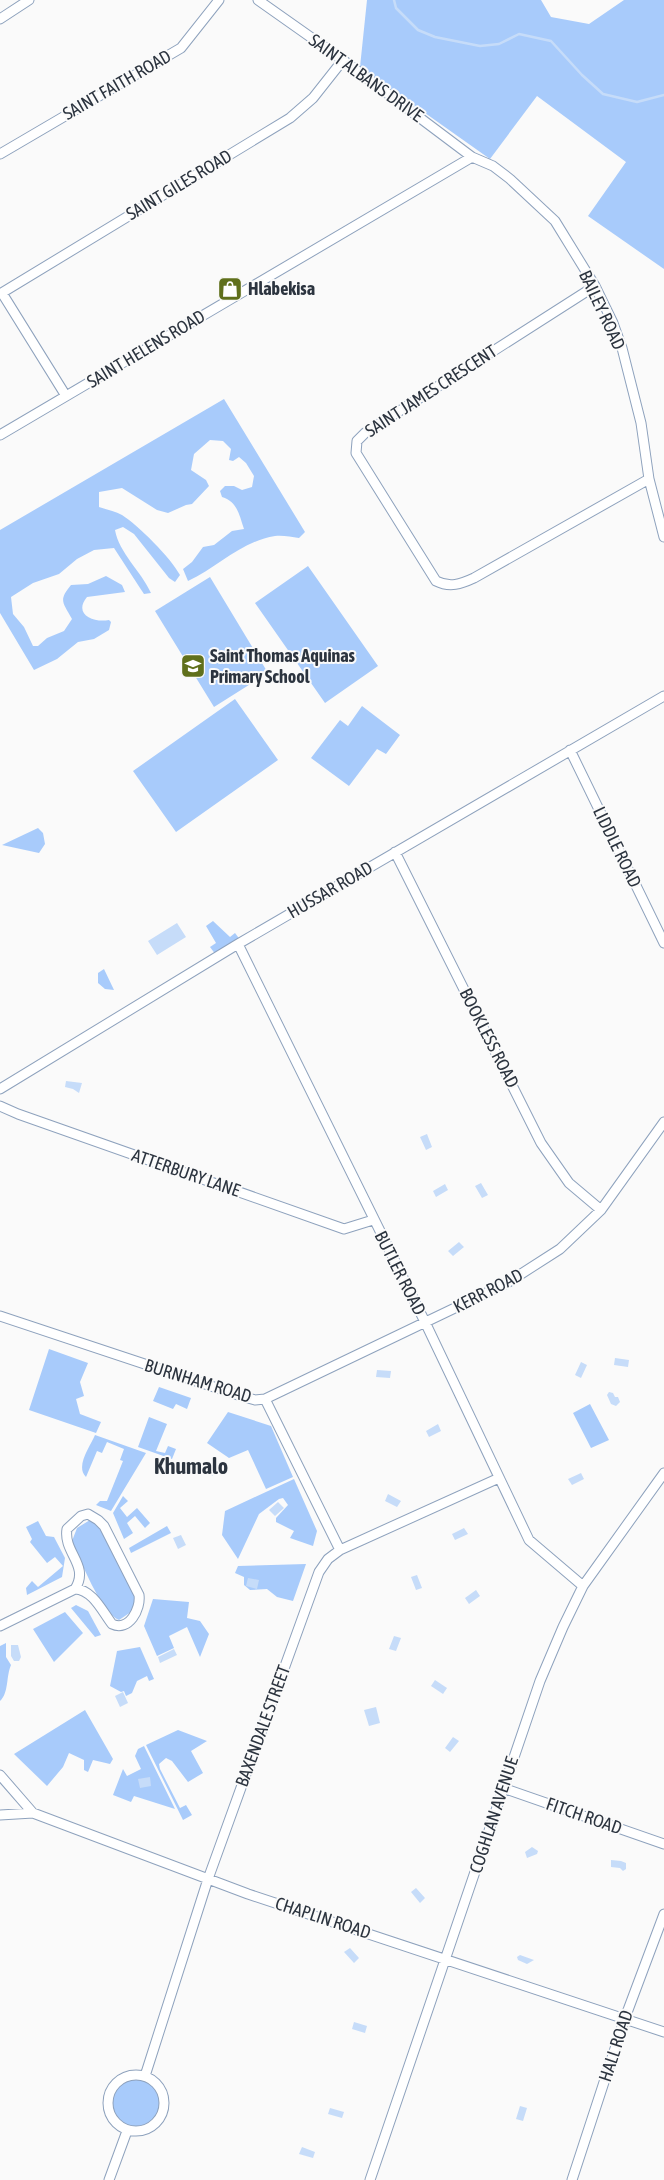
<svg xmlns="http://www.w3.org/2000/svg" width="664" height="2180" viewBox="0 0 664 2180" font-family="'Asap Condensed',sans-serif">
  <style>
    .green { fill: #a8cbfb }
    .water { fill: #c6dcf9 }
    .lines { fill: none; stroke-linecap: round; stroke-linejoin: round }
    .stream { stroke: #c6dcf9; stroke-width: 2.5 }
    .minor-casing { stroke: #8ea2bd; stroke-width: 11 }
    .minor { stroke: #fff; stroke-width: 9 }
    .labels { text-anchor: middle; stroke-width: 4; stroke-linejoin: round; paint-order: stroke }
    .street-label { font-size: 18px; fill: #2c343f; stroke: #fafafa }
    .poi-label { font-size: 18px; font-weight: bold; fill: #2c343f; stroke: #fafafa; text-anchor: start }
    .district-label { font-size: 22px; font-weight: bold; fill: #2c343f; stroke: #fafafa }
  </style>
  <rect width="100%" height="100%" fill="#fafafa"/>
  <path class="green" d="M367,0H541L551,17L589,24L624,0H664V269L588,216L626,162L537,96L490,159L360,67Z
    M224,399L305,532L299,538C291,537 283,535 275,536C242,541 218,567 188,581L183,569L192,562L203,547L214,545L232,531L244,529C239,515 238,502 222,497L220,491L225,486H234L242,490L252,487L254,476L246,463L239,457L233,461L229,460L231,449L223,441L210,440L194,454L191,470L206,480L209,486L192,504L186,505L168,513L157,510L122,488L99,492V507C107,510 115,511 122,515C138,525 171,558 180,575L175,582L169,578L134,534L123,527L115,530C119,553 141,571 151,593L144,594L140,588L114,548L94,550L77,559L59,574L33,583L11,597L13,614L24,627L33,646H38L47,638L64,631L72,619C63,602 58,601 71,585L88,584L106,576L122,585L125,592L87,597C73,614 93,623 109,620L111,622L109,630L94,639L78,642L57,659L34,670L0,613V530Z
    M308,566L378,666L325,703L255,603Z
    M210,577L268,673L214,707L155,611Z
    M235,699L278,760L176,832L133,771Z
    M362,706L400,735L386,754L377,749L349,786L311,758L340,720L348,726Z
    M38,828L43,833L45,844L39,853L2,845Z
    M213,921L230,937L235,933L241,941L216,955L210,947L216,943L206,926Z
    M104,969L114,990L105,989L98,983V973Z
    M49,1349L88,1363L80,1382L84,1396L76,1399L80,1414L101,1422L96,1433L29,1410Z
    M159,1387L191,1398L187,1409L176,1404L173,1409L153,1401Z
    M590,1404L609,1440L591,1448L573,1413Z
    M228,1412L271,1426L293,1477L266,1489L248,1450L229,1458L207,1443Z
    M149,1417L167,1424L156,1451L165,1453L168,1446L176,1449L172,1459L138,1447Z
    M95,1435L146,1453L111,1511L96,1505L100,1501H107L123,1461L120,1460L124,1449L107,1442L102,1453L97,1451L86,1477C75,1466 90,1447 95,1435Z
    M294,1479L317,1531L313,1546L290,1538L294,1531L276,1522V1518L288,1505L283,1498L279,1499L259,1514L238,1559L222,1535L225,1511Z
    M123,1496L128,1501L120,1508L127,1517L137,1508L150,1523L145,1528L135,1516L127,1523L133,1533L124,1539L113,1513Z
    M90,1520L95,1522L104,1531L136,1596L134,1610L119,1620C101,1613 80,1559 72,1541L77,1528Z
    M38,1521L46,1536L54,1537L65,1558L62,1577L27,1595L26,1588L32,1581L38,1587L63,1566L55,1557L47,1563L30,1542L32,1539L26,1527Z
    M167,1526L171,1533L131,1553L129,1548Z
    M306,1564L293,1601L277,1597L267,1589L250,1590L244,1585V1577L235,1573L238,1566Z
    M153,1599L189,1602L187,1618L200,1621L209,1634L200,1657L187,1627L169,1636L174,1648L157,1656L144,1626Z
    M76,1605L88,1611L101,1635L95,1637L71,1608Z
    M65,1612L83,1633L54,1662L33,1629Z
    M6,1643V1657L11,1665C6,1676 9,1693 0,1701V1646Z
    M140,1647L154,1679L149,1681L147,1676L137,1681L132,1693L126,1696L124,1691L121,1692L110,1686L117,1651Z
    M85,1710L113,1759L110,1764L93,1760L88,1772L84,1770V1760L69,1753L63,1767L47,1786L14,1754Z
    M178,1730L207,1741L191,1751L203,1773L188,1782L172,1761L166,1758L159,1764L160,1769L180,1808L186,1805L192,1815L183,1820L146,1745Z
    M144,1746L175,1809L134,1796L131,1802L113,1795L123,1769L127,1776L141,1769L135,1756L138,1749Z
    M108 2103a28 28 0 1 1 56 0a28 28 0 1 1-56 0Z"/>
  <path class="water" d="M177,923L186,937L157,955L148,941Z
    M66,1081L82,1083L79,1093L73,1089L65,1087Z
    M427,1134L432,1147L426,1150L420,1137Z
    M481,1183L488,1195L482,1198L475,1186Z
    M445,1184L448,1190L436,1197L433,1191Z
    M459,1242L464,1247L453,1256L448,1251Z
    M615,1358L629,1360L628,1367L614,1365Z
    M581,1362L587,1365L581,1378L575,1375Z
    M377,1370L391,1371L390,1378L376,1377Z
    M609,1392L613,1393L615,1397H618L620,1402L616,1406L611,1404L607,1395Z
    M438,1424L441,1431L429,1437L426,1431Z
    M212,1462L219,1471L212,1476L205,1467Z
    M581,1473L584,1479L572,1485L568,1479Z
    M388,1494L401,1501L397,1507L385,1501Z
    M278,1502L284,1508L275,1516L269,1510Z
    M464,1528L468,1534L455,1540L452,1534Z
    M181,1535L186,1545L178,1549L173,1538Z
    M417,1575L422,1588L416,1590L411,1577Z
    M248,1578L259,1580L257,1589L246,1586Z
    M476,1590L480,1596L469,1604L465,1598Z
    M394,1636L401,1638L396,1651L389,1649Z
    M11,1645H18L21,1657L19,1661H14L11,1656Z
    M174,1649L177,1655L160,1663L158,1657Z
    M435,1680L447,1688L443,1694L431,1686Z
    M123,1692L128,1703L120,1707L115,1696Z
    M376,1707L380,1723L369,1726L364,1710Z
    M453,1737L459,1741L450,1752L445,1748Z
    M150,1777L151,1786L140,1788L138,1779Z
    M532,1847L538,1851L537,1854L527,1858L525,1852Z
    M611,1860L621,1861L626,1863V1869L623,1871L620,1868L611,1867Z
    M416,1888L425,1898L420,1903L411,1892Z
    M350,1948L359,1958L354,1963L344,1952Z
    M520,1955L534,1960L527,1964L518,1960L517,1957Z
    M354,2022L367,2026L365,2033L352,2029Z
    M520,2106L527,2108L523,2121L516,2119Z
    M330,2108L344,2112L342,2118L328,2114Z
    M302,2147L315,2152L313,2158L299,2154Z"/>
  <g class="lines">
    <path class="stream" d="M394,0L396,8L418,30L435,37L480,46L499,44L519,34L551,41L582,75L603,94L637,102L664,95"/>
    <defs>
      <path id="minor" d="M258,0L343,60L472,157L493,166L510,179L555,221L595,286L613,323L622,348L641,423L649,479L664,537
        M0,19L29,0
        M0,154L181,48L219,0
        M595,286L365,433L357,441L356,453L436,581C450,588 461,584 474,578L649,479
        M2,293L66,396
        M0,294L290,118L313,98L343,60
        M0,435L472,157
        M570,750L664,943
        M395,852L541,1143L569,1183L601,1210
        M238,944L425,1322L529,1540L583,1586
        M0,1089L238,944L664,696
        M0,1106L18,1114L344,1229L373,1220
        M0,1316L241,1396L255,1400L265,1399L340,1550
        M265,1399L507,1283L560,1249L601,1210L664,1122
        M88,1514L98,1520L104,1526L139,1595C141,1609 129,1632 112,1624C102,1611 93,1590 75,1589C90,1565 63,1553 67,1529L81,1516Z
        M0,1626L75,1589
        M0,1775L33,1813L248,1894L664,2032
        M503,1788L664,1844
        M0,1815L33,1813
        M108 2103a28 28 0 1 1 56 0a28 28 0 1 1-56 0Z
        M145,2076L208,1879L319,1572L328,1559L340,1550L499,1478
        M109,2180L127,2131
        M370,2180L540,1681L563,1627L583,1586L664,1473
        M572,2180L625,2018L664,1914"/>
    </defs>
    <use href="#minor" class="minor-casing"/>
    <use href="#minor" class="minor"/>
  </g>
  <defs>
    <symbol id="shop-square" viewBox="-11 -11 22 22"><rect x="-9" y="-9" width="18" height="18" rx="4" fill="#60701c" stroke="#fafafa"/><path d="M-5-2.5h2.3a2.7 3.5 0 0 1 5.4 0H5L5.5 6h-11ZM-1.5-2.5h3a1.5 2.3 0 0 0-3 0Z" fill="#fff"/></symbol>
    <symbol id="school-square" viewBox="-11 -11 22 22"><rect x="-9" y="-9" width="18" height="18" rx="4" fill="#60701c" stroke="#fafafa"/><path d="M0-5L7-2L0 1L-7-2ZM-4 1L0 2.5L4 1V4Q0 6-4 4Z" fill="#fff"/></symbol>
  </defs>
  <g fill-rule="evenodd">
    <use href="#shop-square" x="216" y="275" width="28" height="28"/>
    <use href="#school-square" x="179" y="652" width="28" height="28"/>
  </g>
  <g class="labels">
    <g class="street-label">
      <text transform="translate(366 78) rotate(36)" y="6">SAINT ALBANS DRIVE</text>
      <text transform="translate(117 85) rotate(-30)" y="6">SAINT FAITH ROAD</text>
      <text transform="translate(179 185) rotate(-31)" y="6">SAINT GILES ROAD</text>
      <text transform="translate(602 310) rotate(65)" y="6">BAILEY ROAD</text>
      <text transform="translate(146 349) rotate(-31)" y="6">SAINT HELENS ROAD</text>
      <text transform="translate(431 391) rotate(-33)" y="6">SAINT JAMES CRESCENT</text>
      <text transform="translate(617 847) rotate(64)" y="6">LIDDLE ROAD</text>
      <text transform="translate(330 890) rotate(-30)" y="6">HUSSAR ROAD</text>
      <text transform="translate(489 1038) rotate(63)" y="6">BOOKLESS ROAD</text>
      <text transform="translate(186 1173) rotate(19)" y="6">ATTERBURY LANE</text>
      <text transform="translate(400 1273) rotate(63)" y="6">BUTLER ROAD</text>
      <text transform="translate(488 1291) rotate(-27)" y="6">KERR ROAD</text>
      <text transform="translate(198 1381) rotate(17)" y="6">BURNHAM ROAD</text>
      <text transform="translate(263 1726) rotate(-70)" y="6">BAXENDALE STREET</text>
      <text transform="translate(494 1815) rotate(-72)" y="6">COGHLAN AVENUE</text>
      <text transform="translate(584 1816) rotate(19)" y="6">FITCH ROAD</text>
      <text transform="translate(323 1918) rotate(18)" y="6">CHAPLIN ROAD</text>
      <text transform="translate(616 2046) rotate(-72)" y="6">HALL ROAD</text>
    </g>
    <g class="poi-label">
      <text x="248" y="295">Hlabekisa</text>
      <text x="210" y="662">Saint Thomas Aquinas<tspan x="210" dy="21">Primary School</tspan></text>
    </g>
    <g class="district-label">
      <text x="191" y="1474">Khumalo</text>
    </g>
  </g>
</svg>
